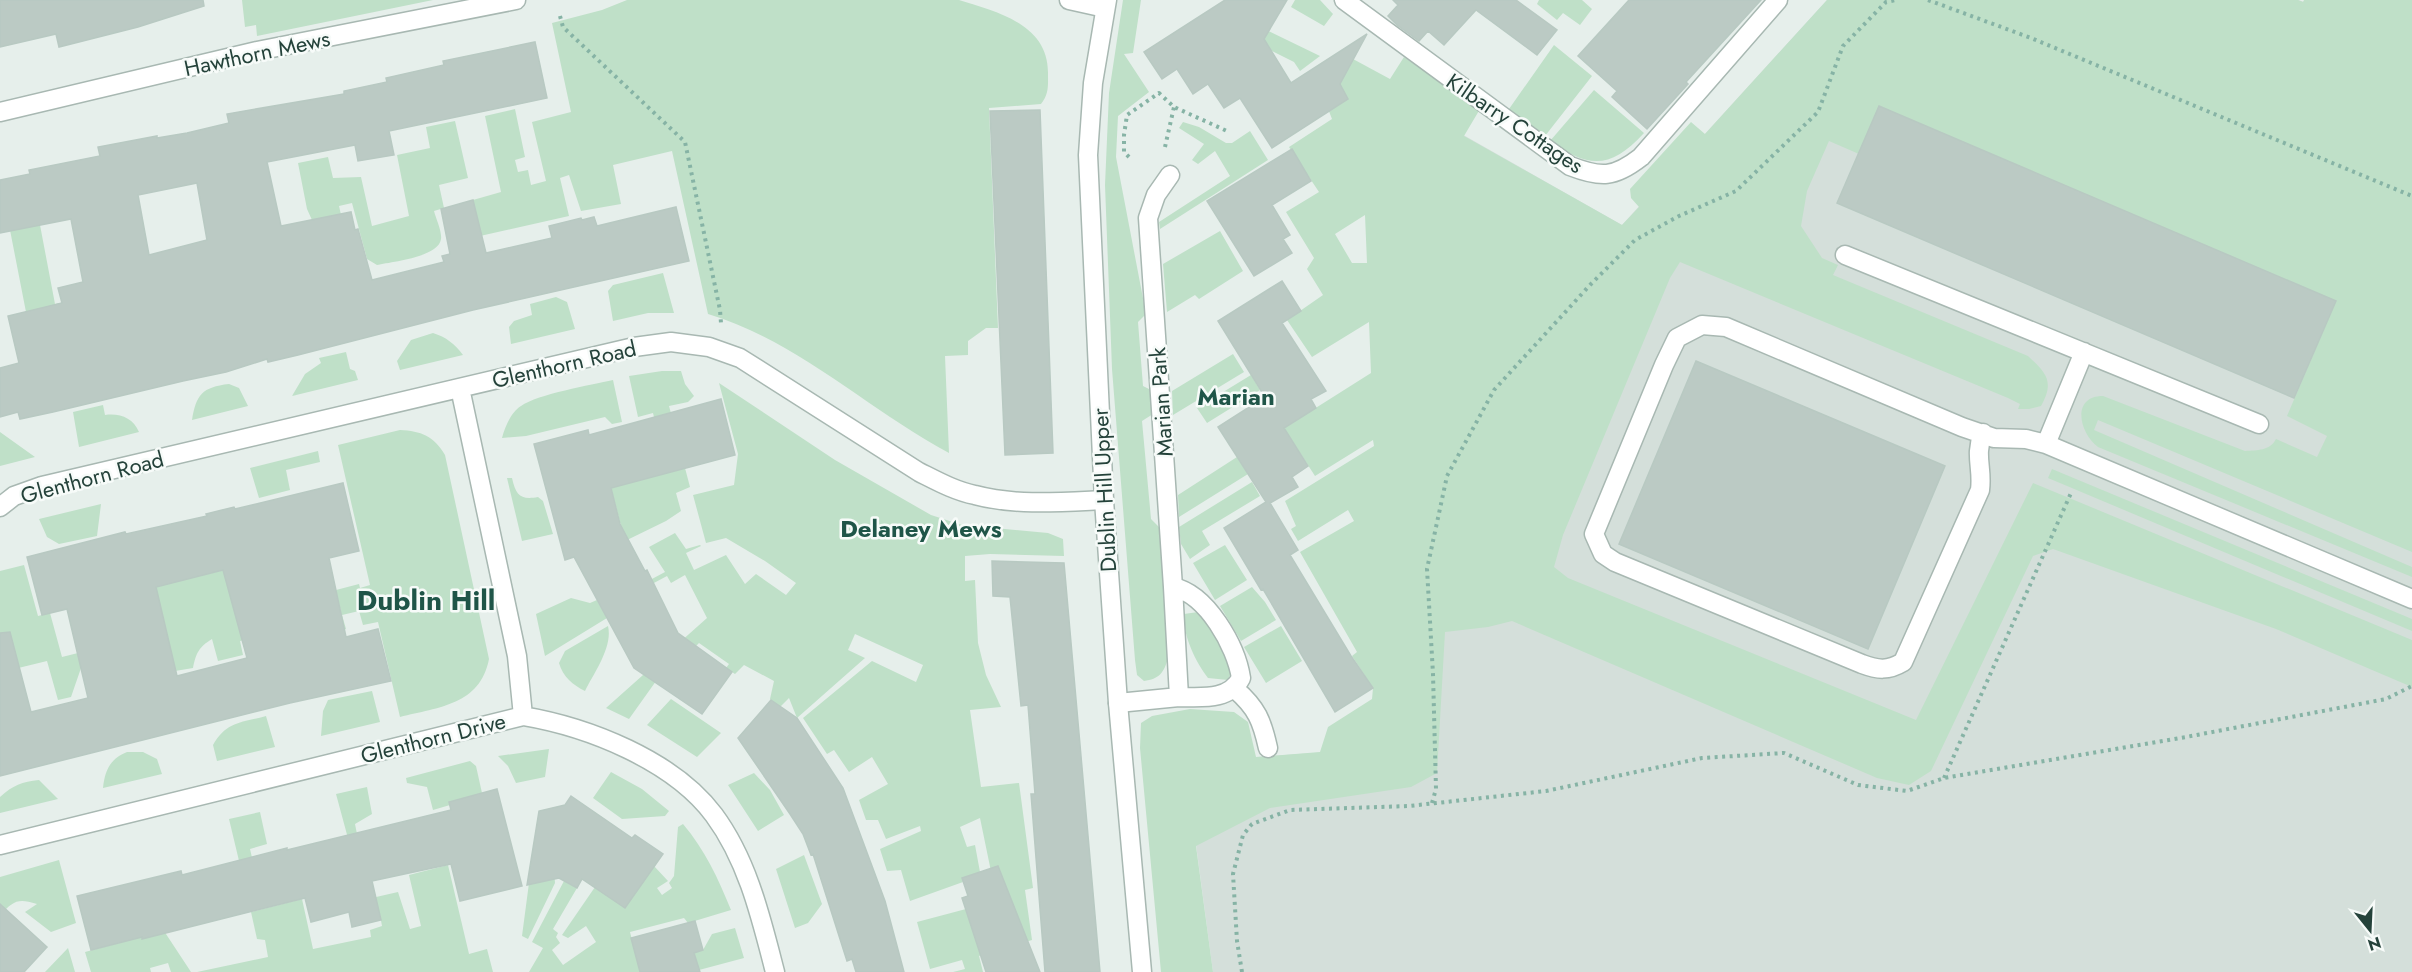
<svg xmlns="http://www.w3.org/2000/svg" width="2412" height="972" viewBox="0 0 2412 972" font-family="Jost,sans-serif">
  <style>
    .built { fill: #d4dfda }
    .green { fill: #bfe0c8; fill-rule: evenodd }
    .building { fill: #bbcac4; stroke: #b8c9c2; stroke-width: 1.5; fill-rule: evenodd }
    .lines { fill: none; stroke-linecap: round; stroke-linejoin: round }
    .service-casing { stroke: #a8b8b2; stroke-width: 21 }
    .minor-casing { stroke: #a8b8b2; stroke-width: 21 }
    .tertiary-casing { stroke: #a8b8b2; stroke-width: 21 }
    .path { stroke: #86b3a5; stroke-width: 4; stroke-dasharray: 3 4.5; stroke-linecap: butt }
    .service { stroke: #fff; stroke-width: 18 }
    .minor { stroke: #fff; stroke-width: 18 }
    .tertiary { stroke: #fff; stroke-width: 18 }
    .labels { text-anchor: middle; stroke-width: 5; stroke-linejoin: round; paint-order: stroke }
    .street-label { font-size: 22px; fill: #24423a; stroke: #f7fbf9 }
    .neighbourhood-label { font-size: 24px; font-weight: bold; fill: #1f5548; stroke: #f7fbf9 }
    .district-label { font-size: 28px; font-weight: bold; fill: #1f5548; stroke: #f7fbf9 }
  </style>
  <rect width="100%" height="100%" fill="#e6efeb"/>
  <path class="built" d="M1827,0H2298L2412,37V972H1213L1185,762L1386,748L1361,77L1622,225Z"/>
  <path class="green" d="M242,0H433L257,36L256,25L245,27Z
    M627,0H959C997,12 1049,24 1048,74C1048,86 1049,94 1041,104L989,108L998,328H986L968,341V355L945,356L949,453C867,409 798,341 708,314L672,151L613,165L621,204L581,211L569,175L560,178L569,216L480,236L473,200L501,192L485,116L515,109L525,157L515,160L518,172L528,170L531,185L546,181L532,122L571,112L552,23L602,10Z
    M1123,0H1141L1133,53L1124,54L1149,92L1118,116L1116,157L1146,314L1138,322L1143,386L1153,391V414L1142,421L1151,519L1160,528L1168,658C1164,673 1159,679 1144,681L1137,675L1135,660L1112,369L1105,185L1109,93Z
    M1295,0H1320L1333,14L1324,26L1291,7Z
    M1539,0H1582L1592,9L1580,25L1563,13L1557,20L1537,4Z
    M1827,0H2298L2303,2L2304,0H2412V552L2098,420L2094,430L2412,567V577L2098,447C2079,433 2071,396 2103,396L2245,451C2257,450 2270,451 2276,439L2317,457L2327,436L2287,416L2336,301L1879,106L1859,154L1829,141L1807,191L1801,226L1822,258L1838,265L1833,275L2028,356C2046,373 2055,381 2041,406L2029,409H2018L2020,404L2008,398L1680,262L1670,278L1563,535L1554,567L1568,578L1916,720L2033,483L2412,640V687L2276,629L2053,549L2033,556L1931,771L1909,785L1877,778L1512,621L1488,627L1445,632L1437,773L1411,787L1270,808L1196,846L1213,972H1161L1140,748L1141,723L1152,716L1190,709L1234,712L1248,722L1256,757L1320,752L1328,727L1372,699L1373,688L1352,656L1357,652L1300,552L1354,521L1348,510L1298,541L1291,529L1296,526L1285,501L1374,446L1373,440L1315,476L1284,428L1371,373L1369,322L1312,357L1287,320L1323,295L1307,269L1314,258L1286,212L1319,192L1289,147L1332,119L1325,101L1353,59L1390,79L1404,57L1480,109L1464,136L1622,225L1639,207L1631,198L1630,189L1691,122L1705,134ZM1365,215L1367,263H1352L1335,234Z
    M1258,26L1320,56L1300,71L1294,62L1268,49Z
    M1554,45L1592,76L1545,136L1509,109Z
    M1594,90L1644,133C1611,169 1589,169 1550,141Z
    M455,121L468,178L439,185L444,208L434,211C436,219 442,231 441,239C439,257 391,262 377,265L367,259L352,203L339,206L344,228L312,220L307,209L298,163L328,157L333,178L361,177L372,226L409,216L397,155L430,148L426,127Z
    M1183,122L1199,127L1226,143H1232L1250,131L1268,160L1160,229L1159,222L1230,176L1215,151L1198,164L1192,160L1204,144L1179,128Z
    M40,225L55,304L79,299L89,343L26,312L10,230Z
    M1220,231L1243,271L1199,299L1195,295L1167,312L1163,264Z
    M663,273L674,313H648L613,321L608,291L613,285Z
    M556,297L567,302L575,329L511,344L509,327L514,321L532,315L530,304Z
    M433,333C446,337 455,344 463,355L400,370L397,361L411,340Z
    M346,352L350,369L355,371L358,380L292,396L305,374L321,363L319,358Z
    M1233,354L1244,372L1173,415L1172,391Z
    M662,371H681L685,384L694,396L688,402L669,406L672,417L655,421L653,413L638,417L629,376Z
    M1251,375L1260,390L1207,423L1197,408Z
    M613,380L622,422L612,424L605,417L526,436L502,438C505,427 511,412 521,406C538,394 591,385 613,380Z
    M719,383L835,460L931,515L962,525L1048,533L1063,539L1064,556L990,554L965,556V581L975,580L978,643L986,675L1001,707L970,710L981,787L1019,783L1033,888L1025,890L1032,940L979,956L983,972H953L965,969L962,960L930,969L917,922L966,909L968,916L994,886L980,818L960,827L967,847L975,845L980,872L962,878L963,882L910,901L901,870L887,871L880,849L921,831L920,826L886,839L878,820H866L859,800L888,784L872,757L849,772L834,750L827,754L803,718L872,661L916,682L923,665L855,634L848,650L865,658L797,718L789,698L780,707L770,699L774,681L744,665L735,674L726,668L729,664L699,643L696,646L686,639L629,719L606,708L707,618L685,575L671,583L667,576L652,584L650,580L665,572L649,547L675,533L686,549L700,545L701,546L686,553L694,570L726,555L745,584L756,574L786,595L796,583L765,561L726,538L706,543L693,495L734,485L738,454Z
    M229,384L239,388L248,406L192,420C196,395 202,387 229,384Z
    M103,405L105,415C120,413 133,418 139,432L79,447L73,412Z
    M400,430C421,431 434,436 445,455L489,659C480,705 439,707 400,717L378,622L363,625L359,611L342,615L346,629L325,635L341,612L336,590L359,584L360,588L370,585L338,445Z
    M0,432L35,457L0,466Z
    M318,451L320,462L286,470L290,490L259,498L250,468Z
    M1237,457L1248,474L1179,517L1178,495Z
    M685,468L690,487L676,493L681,511L666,521L625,541L610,484Z
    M2052,469L2412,619V631L2048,478Z
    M507,478H512C516,496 521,500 538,497L543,501L553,534L522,541Z
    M1252,482L1260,496L1202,531L1210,545L1190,559L1181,544L1179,527Z
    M101,504L97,536L59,544L47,537L39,519Z
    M1225,545L1247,580L1215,600L1193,563Z
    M24,565L38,616L50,613L62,657L78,653L81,668L71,697L58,700L47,661L6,671L0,648V571Z
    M232,568L264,635L240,641L243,655L218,661L212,639C199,647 196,653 193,668L175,671L155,587Z
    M1252,587L1265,602L1276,620L1241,641L1220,606Z
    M571,598L590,603L597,600L607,618L545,656L536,614Z
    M1198,612C1209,621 1233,656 1232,671C1231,674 1229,677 1228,680L1208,678C1195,661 1183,636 1184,614Z
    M608,626C613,647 594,673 585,691C573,685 563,677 559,663L565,651Z
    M1281,626L1302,661L1266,683L1244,647Z
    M372,691L380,722L321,736L323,711L328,700Z
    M671,699L721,733L697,757L647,725Z
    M266,716L275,747L217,761L213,745C227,721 241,723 266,716Z
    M549,749L545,777L516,783L508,766L498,756Z
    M127,752H143L157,759L162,774L103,788C105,770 110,759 127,752Z
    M470,761L476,766L482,793L449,802L450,805L433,810L427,787L407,783L406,778Z
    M611,772L642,789L669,811L665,816L622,819L593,798Z
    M754,773L770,790L784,815L758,831L728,785Z
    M39,780L58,799L0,813V797C13,785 22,782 39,780Z
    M367,787L372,814L355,824L358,839L349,842L336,794Z
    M260,812L267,844L250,849L253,862L240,865L229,819Z
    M683,824C705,850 718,878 731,910L688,923L684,918L630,932L636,956L646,972H529L543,948L532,942L564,881L577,888L553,929L558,933L556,937L560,943L552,950L563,965L596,942L586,926L568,938L562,935L595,887L654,866L668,881L657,888L662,895L672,888L669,883L674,876L678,827Z
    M534,845L553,858L555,883L528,939L522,936Z
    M804,855L822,904L808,923L795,928L776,869Z
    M59,860L76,923L51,932L25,912L37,904C17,898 14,901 0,915V877Z
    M448,865L469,954L487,949L493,972H197L268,957L265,940L257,939L251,912L302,899L313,949L371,937L370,930L382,926L380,915L363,900L398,892L410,929L421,926L409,875Z
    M735,928L744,958L699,970L694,953L703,950L712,934Z
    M164,931L191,972H171L168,963L150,968L151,972H91L85,952Z
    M68,948L75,972H45Z"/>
  <path class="building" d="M0,0H203L204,6L138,27L59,47L56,34L0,47Z
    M1225,0H1287L1264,39L1291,83L1367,34L1340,84L1348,99L1272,148L1240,98L1224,108L1208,84L1193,94L1177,69L1162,79L1144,52Z
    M1393,0H1516L1557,30L1537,55L1476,10L1444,45L1428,31L1419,41L1397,25L1388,16L1398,5Z
    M1629,0H1761L1686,82L1688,84L1647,129L1612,97L1617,91L1578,56Z
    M535,42L547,98L389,131L394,155L358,161L355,145L267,162L281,226L351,212L355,230L358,229L372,280L444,262L442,256L450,254L441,209L473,200L486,253L552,238L549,226L581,218L582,220L594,217L597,226L676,207L689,261L473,310L298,355L268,362L267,359L226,372L183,381L53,412L20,419L18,412L0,417V368L19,363L8,316L62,303L58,288L83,282L71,219L0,233V180L30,174L29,170L100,156L98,147L157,136V138L187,133L229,123L227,114L344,94V91L387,82L386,78L444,65L443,61ZM197,183L207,240L149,255L138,195Z
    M1879,106L2336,301L2294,398L1837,203Z
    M1040,110L1053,453L1005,455L990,111Z
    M1292,149L1311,181L1272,205L1290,235L1283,239L1292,253L1254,276L1207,201Z
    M1282,281L1301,311L1282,323L1326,391L1311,399L1316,408L1284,428L1308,466L1292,477L1298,487L1270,503L1298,550L1290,555L1351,656L1373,688L1335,712L1263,589L1261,590L1224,528L1266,502L1218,427L1265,397L1218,321Z
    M1696,361L1945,466L1868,649L1619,544Z
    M721,399L735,455L611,488L620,524L645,571L647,570L678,633L732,672L702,714L634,668L574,557L565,560L534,444L588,430L589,435Z
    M343,483L359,551L329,558L346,637L378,629L391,681L290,703L0,776V633L10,632L31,712L88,698L67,609L42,615L27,557L125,532L126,534L207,516L206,514L234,507L235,509ZM223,570L247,658L177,676L156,587Z
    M992,561L1064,563L1100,972H1045L1031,794H1035L1028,705L1021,706L1010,597L993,596Z
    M771,700L797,718L843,788L885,901L904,972H856L852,959L847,961L813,854L811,855L803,834L790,814L738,738Z
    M497,789L522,886L460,901L451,864L372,881L381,920L352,927L349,912L311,922L305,898L142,939V937L91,950L77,896L181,871L182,875L287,848V850L451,810L449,802Z
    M571,796L632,838L635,835L663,854L625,908L582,879L577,888L559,878L527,885L539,811L565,805Z
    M998,866L1040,972H986L962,898L968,896L962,878Z
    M0,904L47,947L24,972H0Z
    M695,921L703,950L694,953L700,972H640L631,938Z"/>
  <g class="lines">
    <defs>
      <path id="service" d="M1845,255L2259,424
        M1983,433C1974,456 1983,468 1980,490L1903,662C1888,671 1878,670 1862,664L1615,562L1603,554L1594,534L1664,365L1677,338L1702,325L1726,327L1962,427L1994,438L2026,439L2046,444L2412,599
        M2046,444L2084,352"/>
      <path id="minor" d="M1069,0L1105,8
        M1344,0L1570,166C1601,178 1614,178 1641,157L1778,0
        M0,112L257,51L516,0
        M1170,175L1156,195L1148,218L1173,587C1207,594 1236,646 1241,678C1229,701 1201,697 1179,697L1173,587
        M460,388L517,656L523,716
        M0,507L14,496L42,486L634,347L671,342L709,347L740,358L919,472C937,481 955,491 975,495C1016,506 1062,502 1104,500
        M1235,689C1257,708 1262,721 1268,748
        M1118,703L1179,697
        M0,845L523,716C588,727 673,760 714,815C748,861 761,918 775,972"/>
      <path id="tertiary" d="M1107,0L1093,83L1088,155L1104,500L1118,703L1142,972"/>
    </defs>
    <use href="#service" class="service-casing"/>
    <use href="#minor" class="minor-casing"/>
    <use href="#tertiary" class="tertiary-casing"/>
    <path class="path" d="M1928,0L2031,38L2412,196
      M560,16L563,27L685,142L720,310L721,323
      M1165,147L1174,107
      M1129,157L1124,152V135L1127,115L1159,93L1174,107L1227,131
      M1944,778L2071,493
      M1432,803L1436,789L1433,674L1427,569L1447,476L1494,390L1590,285L1635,240L1679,216L1736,191L1818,112L1843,46L1886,2L1896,0
      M1242,972L1237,941L1233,874L1243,835L1252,824L1290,810L1409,806L1546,791L1702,758L1784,753L1858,785L1907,791L1944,778L2186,737L2386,699L2412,686"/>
    <use href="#service" class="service"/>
    <use href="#minor" class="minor"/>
    <use href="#tertiary" class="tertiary"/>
  </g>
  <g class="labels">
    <g class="street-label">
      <text transform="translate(257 53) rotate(-12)" y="8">Hawthorn Mews</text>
      <text transform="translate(1515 123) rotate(34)" y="8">Kilbarry Cottages</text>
      <text transform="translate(564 364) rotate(-13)" y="8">Glenthorn Road</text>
      <text transform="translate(1161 402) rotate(-94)" y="8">Marian Park</text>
      <text transform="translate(92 477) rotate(-15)" y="8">Glenthorn Road</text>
      <text transform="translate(1104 490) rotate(-93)" y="8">Dublin Hill Upper</text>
      <text transform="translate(433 738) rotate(-14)" y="8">Glenthorn Drive</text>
    </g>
    <g class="neighbourhood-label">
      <text x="1236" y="405">Marian</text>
      <text x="921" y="537">Delaney Mews</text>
    </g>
    <g class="district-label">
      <text x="426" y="610">Dublin Hill</text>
    </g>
  </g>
  <g transform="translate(2370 930) rotate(162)" stroke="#f7fbf9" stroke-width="4.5" paint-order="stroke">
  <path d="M0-4.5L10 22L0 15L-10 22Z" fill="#24423a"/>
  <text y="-9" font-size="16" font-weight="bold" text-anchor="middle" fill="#24423a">N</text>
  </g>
</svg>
